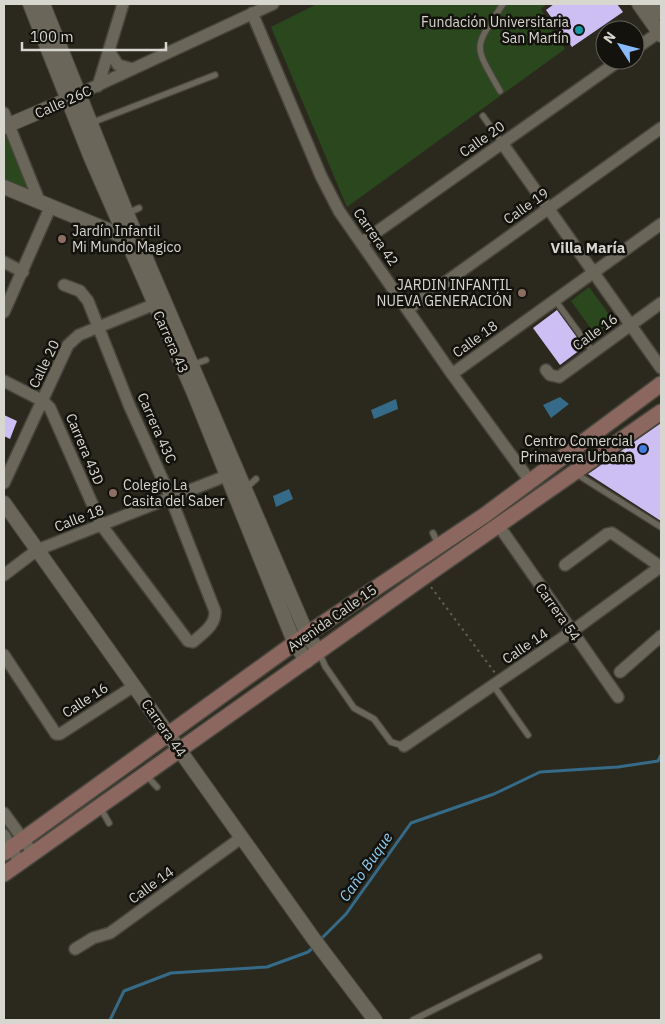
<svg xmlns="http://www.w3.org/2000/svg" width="665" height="1024" viewBox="0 0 665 1024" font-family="'IBM Plex Sans',sans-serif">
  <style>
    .green { fill: #2b471d }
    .water { fill: #356b89 }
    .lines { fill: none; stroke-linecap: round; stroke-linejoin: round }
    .stream { stroke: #356b89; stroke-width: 3 }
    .building { fill: #cdbff4 }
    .service-casing { stroke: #47453c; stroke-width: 8 }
    .minor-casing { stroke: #47453c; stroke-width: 14 }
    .tertiary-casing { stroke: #47453c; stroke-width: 16 }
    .secondary-casing { stroke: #47453c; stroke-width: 18 }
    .path { stroke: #5f5e54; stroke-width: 2; stroke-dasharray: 2.5 4; stroke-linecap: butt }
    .service { stroke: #6a675a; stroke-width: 5.5 }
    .minor { stroke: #6a675a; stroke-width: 11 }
    .tertiary { stroke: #6a675a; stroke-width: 14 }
    .secondary { stroke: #8b6760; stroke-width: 15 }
    .culture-dot { fill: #0f9aa8; stroke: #13120d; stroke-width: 2 }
    .education-dot { fill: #8d6e63; stroke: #13120d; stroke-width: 2 }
    .shop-dot { fill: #3f7fe0; stroke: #13120d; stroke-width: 2 }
    .labels { text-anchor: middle; stroke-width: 5; stroke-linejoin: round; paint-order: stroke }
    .poi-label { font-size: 14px; fill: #d7d6cf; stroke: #13120d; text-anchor: end }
    .street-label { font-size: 14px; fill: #d7d6cf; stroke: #13120d }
    .neighbourhood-label { font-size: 15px; font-weight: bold; fill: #d7d6cf; stroke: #13120d }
    .water-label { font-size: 15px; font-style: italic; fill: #91d1f7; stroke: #13120d }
  </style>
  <rect width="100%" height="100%" fill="#2b291e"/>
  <path class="green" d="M317,4H547L541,9L565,49L347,207L271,27Z
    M11,134L33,193L4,181V137Z
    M589,287L616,324L597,337L571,301Z"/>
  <path class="water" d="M560,397L569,404L551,418L543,405Z
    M396,399L398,409L374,419L371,410Z
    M289,489L293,499L276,507L273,496Z"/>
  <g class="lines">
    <path class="stream" d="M319,941L346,914L411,823L494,794L540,772L618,767L658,761L661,755
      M110,1020L124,991L171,973L267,967L308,952L315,946"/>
  </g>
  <path class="building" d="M554,4H617L623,12L572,47L546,10Z
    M557,310L584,347L560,365L533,328Z
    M4,415L17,421L10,439L4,436Z
    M661,423V521L588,474Z"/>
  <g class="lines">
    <defs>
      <path id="service" d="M500,91C473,43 473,50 503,4
        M483,116L502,143
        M91,123L215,75
        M126,214L139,208
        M555,300L593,352
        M192,365L206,360
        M575,473L661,527
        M245,489L256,479
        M433,533L438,544
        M319,652L325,666L354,708L374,719L391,742L404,746
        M493,685L528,735
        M146,775L157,787
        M100,807L109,823
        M413,1020L539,957"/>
      <path id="minor" d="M252,13L321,176L339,211L452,374L530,481
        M635,49L661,31
        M109,51L118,65L133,69
        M98,86L123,4
        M81,93L273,4
        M4,113L40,203
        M502,143L661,368
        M361,243L620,60
        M4,262L23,272
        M408,309L661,128
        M4,312L50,208
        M546,370L550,375L559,377L661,303
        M452,374L661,224
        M4,381L43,401L50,408L102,526L188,641L193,642C203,633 216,625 215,611L170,496L130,407L88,301L80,291L64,285
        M4,483L68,345L79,335L155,304
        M499,526L618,697
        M565,565L607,534L612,533L661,567
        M4,575L37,550L226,476
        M4,655L56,734H60L134,686
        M620,672L661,636
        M404,746L571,632L660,567
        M4,813L33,853
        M4,835L20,863
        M75,949L93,938L110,933L241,838"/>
      <path id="tertiary" d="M30,4L91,158L193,391L295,644L307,661
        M43,4L127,214L307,634L319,652
        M639,4L661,35
        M655,4L661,13
        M4,127L76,96
        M4,187L127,238
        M4,503L313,938L375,1020"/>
      <path id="secondary" d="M4,853L307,634L485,515L661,384
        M4,874L424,577L661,412"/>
    </defs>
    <use href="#service" class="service-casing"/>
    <use href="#minor" class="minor-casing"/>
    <use href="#tertiary" class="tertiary-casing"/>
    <use href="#secondary" class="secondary-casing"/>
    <path class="path" d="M431,587L495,673"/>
    <use href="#service" class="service"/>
    <use href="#minor" class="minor"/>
    <use href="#tertiary" class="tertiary"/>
    <use href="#secondary" class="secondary"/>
  </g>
  <circle class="culture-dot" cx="579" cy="30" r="5"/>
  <g class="education-dot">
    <circle cx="62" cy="239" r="5"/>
    <circle cx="522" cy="293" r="5"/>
    <circle cx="113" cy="493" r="5"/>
  </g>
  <circle class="shop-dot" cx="643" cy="449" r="5"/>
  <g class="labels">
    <g class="poi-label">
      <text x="569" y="27">Fundación Universitaria<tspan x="569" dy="16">San Martín</tspan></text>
      <text x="72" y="236" text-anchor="start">Jardín Infantil<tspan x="72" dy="16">Mi Mundo Magico</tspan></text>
      <text x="512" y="290">JARDIN INFANTIL<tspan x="512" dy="16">NUEVA GENERACIÓN</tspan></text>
      <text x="633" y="446">Centro Comercial<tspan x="633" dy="16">Primavera Urbana</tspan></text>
      <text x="123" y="490" text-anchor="start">Colegio La<tspan x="123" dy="16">Casita del Saber</tspan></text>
    </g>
    <g class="street-label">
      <text transform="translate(63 102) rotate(-24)" y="5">Calle 26C</text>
      <text transform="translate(482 139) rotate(-35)" y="5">Calle 20</text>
      <text transform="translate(526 206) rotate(-35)" y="5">Calle 19</text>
      <text transform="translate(376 237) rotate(55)" y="5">Carrera 42</text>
      <text transform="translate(595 332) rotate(-36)" y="5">Calle 16</text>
      <text transform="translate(475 339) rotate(-36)" y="5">Calle 18</text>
      <text transform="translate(171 342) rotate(66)" y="5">Carrera 43</text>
      <text transform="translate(44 364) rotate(-64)" y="5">Calle 20</text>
      <text transform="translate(157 428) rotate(66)" y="5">Carrera 43C</text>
      <text transform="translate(85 449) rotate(67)" y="5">Carrera 43D</text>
      <text transform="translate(79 518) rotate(-21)" y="5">Calle 18</text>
      <text transform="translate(558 612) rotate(55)" y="5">Carrera 54</text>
      <text transform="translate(332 618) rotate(-35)" y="5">Avenida Calle 15</text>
      <text transform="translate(525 646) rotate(-34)" y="5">Calle 14</text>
      <text transform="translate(85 700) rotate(-33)" y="5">Calle 16</text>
      <text transform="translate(164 728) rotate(55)" y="5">Carrera 44</text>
      <text transform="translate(151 885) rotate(-36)" y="5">Calle 14</text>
    </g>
    <g class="neighbourhood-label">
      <text x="588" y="253">Villa María</text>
    </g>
    <g class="water-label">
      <text transform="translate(366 867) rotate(-55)" y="5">Caño Buque</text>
    </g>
  </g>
  <rect width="665" height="1024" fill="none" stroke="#d7d6cf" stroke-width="10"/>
  <g transform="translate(620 45) rotate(306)"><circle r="24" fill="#13120d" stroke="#61605b"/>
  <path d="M0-4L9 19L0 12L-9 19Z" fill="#88bafc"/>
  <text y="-8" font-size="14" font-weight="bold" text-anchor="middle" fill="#d7d6cf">N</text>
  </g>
  <path d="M22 42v8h144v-8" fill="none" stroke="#d7d6cf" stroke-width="2.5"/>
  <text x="30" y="42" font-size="15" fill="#d7d6cf" stroke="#13120d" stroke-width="4" paint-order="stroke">100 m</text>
</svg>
